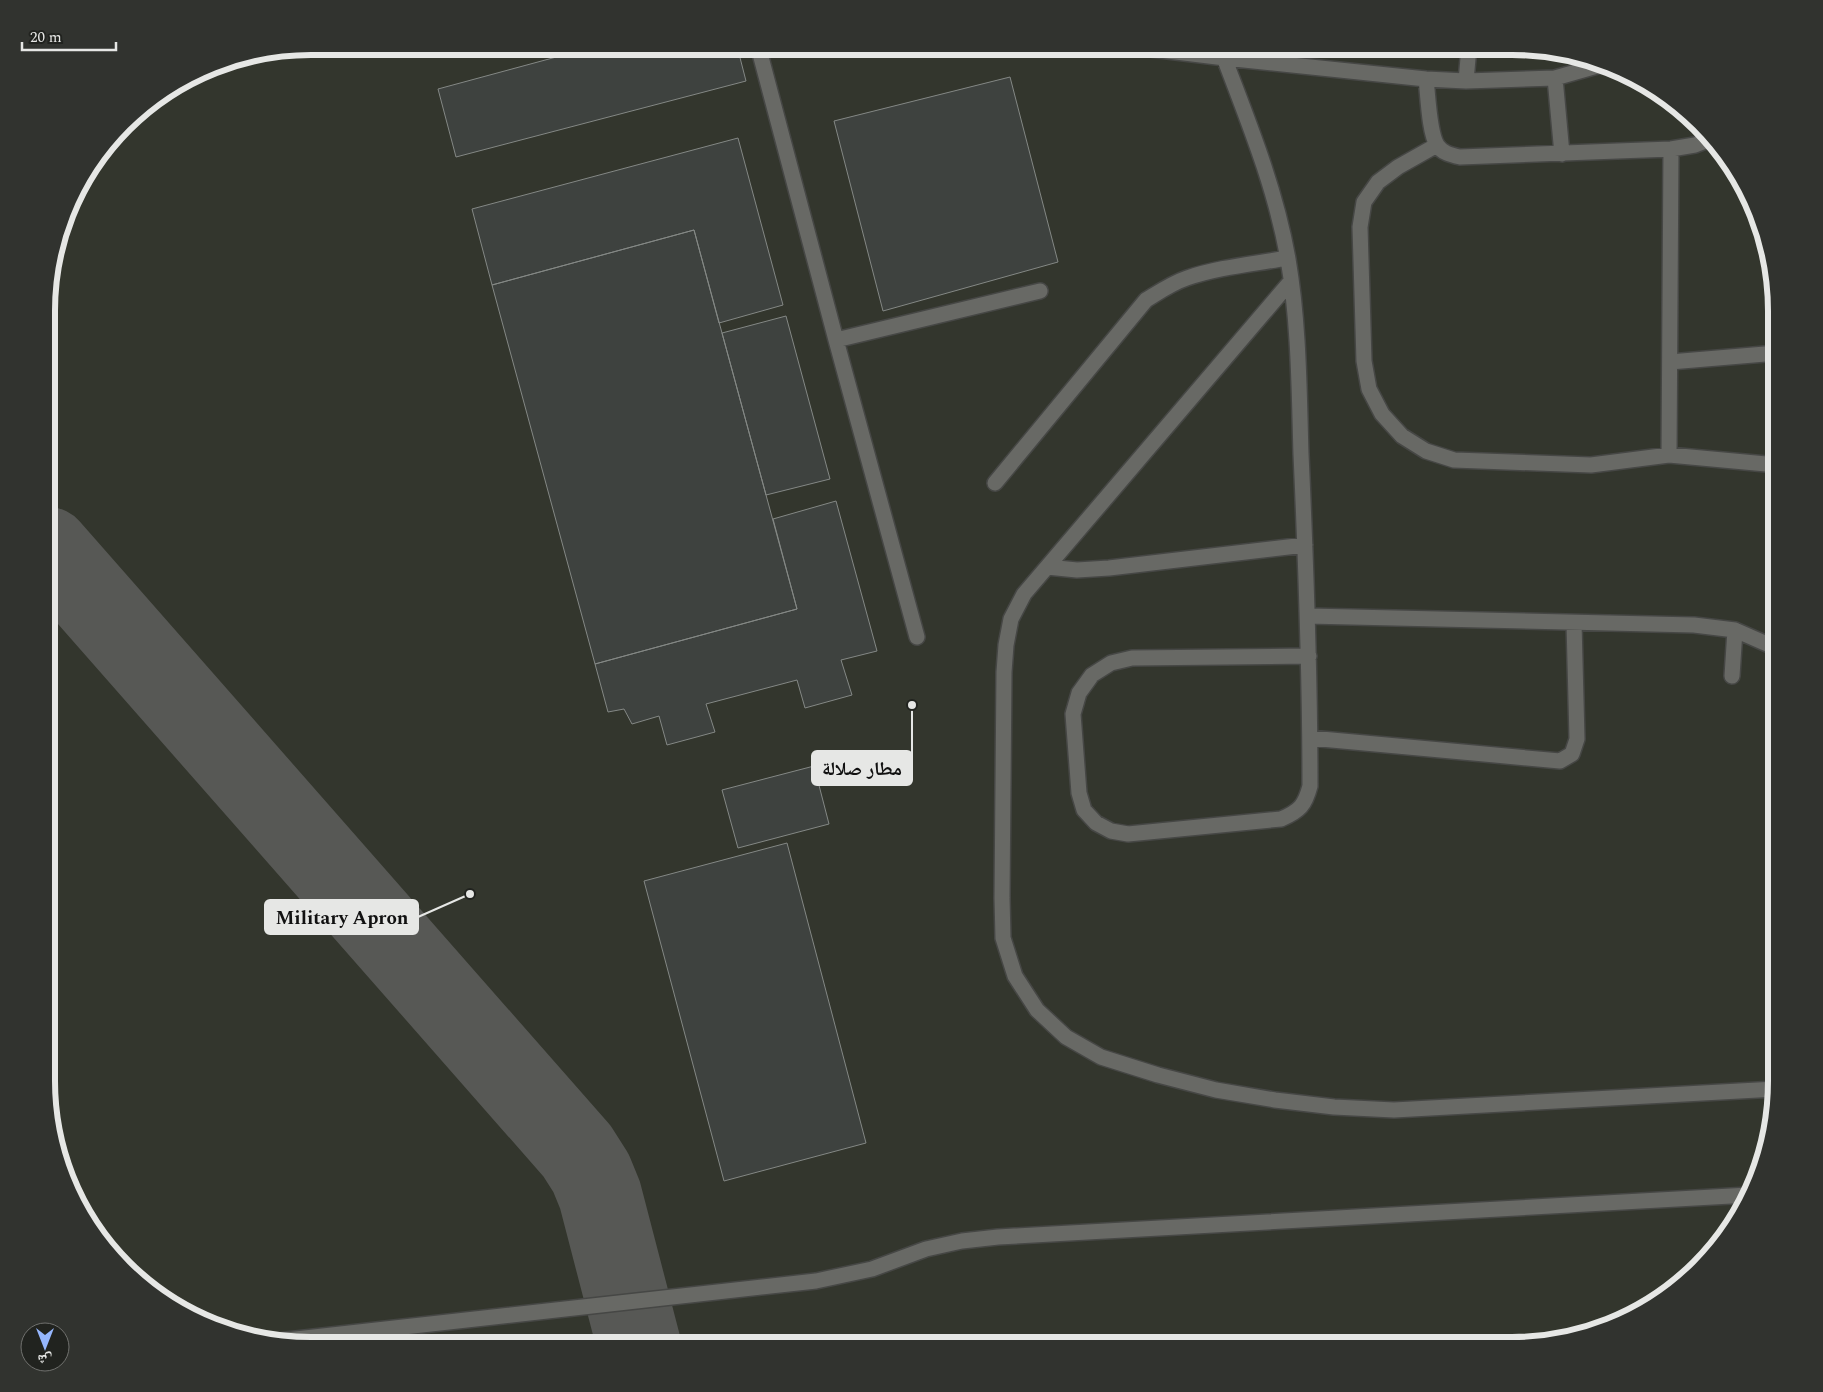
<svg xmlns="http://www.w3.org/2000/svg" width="1823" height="1392" viewBox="0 0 1823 1392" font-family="Spectral,'Noto Naskh Arabic',serif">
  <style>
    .built { fill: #33362d }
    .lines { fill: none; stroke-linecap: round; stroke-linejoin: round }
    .taxiway { stroke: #575855; stroke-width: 84 }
    .building { fill: #3e423f; stroke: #848885 }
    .minor-casing { stroke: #464745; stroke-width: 18 }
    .minor { stroke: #686965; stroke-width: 15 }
    .rim { fill: none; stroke: #e6e7e5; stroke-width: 6 }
    .leader { fill: none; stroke: #e6e7e5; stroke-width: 2 }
    .callout-dot { fill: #e6e7e5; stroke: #21231f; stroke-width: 2 }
    .callout { fill: #e6e7e5; stroke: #e6e7e5; stroke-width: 2 }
    .callout-label { font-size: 19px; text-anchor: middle; font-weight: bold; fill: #111 }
  </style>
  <rect width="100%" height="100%" fill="#2b2c29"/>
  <path class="built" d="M311,46L1529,47L1613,66L1686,112L1750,194L1772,259L1777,311L1776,1098L1756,1182L1711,1255L1629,1319L1564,1341L1512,1346L294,1345L210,1326L137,1280L74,1198L47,1098L49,277L82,179L137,112L226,60Z"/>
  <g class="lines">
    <path class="taxiway" d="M48,549L577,1151L591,1173L600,1195L639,1345"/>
  </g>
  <path class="building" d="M597,46H737L746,81L456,157L438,89Z
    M1010,77L1058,262L883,311L834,121Z
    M738,138L783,305L719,323L694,230L492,285L472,209Z
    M694,230L797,609L595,664L492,285Z
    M786,316L830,479L766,495L722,333Z
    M836,501L877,651L841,660L852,695L805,708L797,680L706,704L715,732L667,745L659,716L632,724L624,709L608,712L595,664L797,609L773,519Z
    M814,766L829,824L738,848L722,790Z
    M787,843L866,1143L724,1181L644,881Z"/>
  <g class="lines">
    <defs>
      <path id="minor" d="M758,46L836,340L917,637
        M1135,47L1225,58L1426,79L1466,81L1555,78L1604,64
        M1220,47C1246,116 1275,185 1288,259C1299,323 1299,389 1301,454C1306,565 1310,675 1310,786C1305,805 1300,811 1281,819L1128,834L1111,831L1096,823L1084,810L1079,793L1073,714L1079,693L1092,675L1111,663L1132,658L1309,656
        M1555,78L1562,154
        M1426,79C1428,95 1429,132 1437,145C1442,153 1451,155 1460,157L1671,149L1695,145L1708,140
        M1466,81L1469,47
        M1437,145L1398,167L1378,182L1364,202L1360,227L1364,361L1369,389L1382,414L1402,436L1426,451L1454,460L1591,465L1669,455L1777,465
        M1291,281L1024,594L1011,619L1006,645L1004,672L1002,898L1003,938L1015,976L1037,1010L1066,1037L1101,1057L1158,1075L1216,1090L1275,1100L1334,1107L1394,1110L1776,1089
        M836,340L1040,291
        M1670,362L1777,353
        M1669,455L1671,149
        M995,483L1146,300C1159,292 1172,283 1187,278C1219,267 1254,264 1287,258
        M1047,567L1077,570L1109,568L1305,545
        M1308,616L1694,625L1735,630L1776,648
        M1732,676L1735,630
        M1310,738L1560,761L1572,754L1577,739L1574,623
        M278,1341L816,1281L872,1269L926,1249L962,1241L998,1237L1749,1195"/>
    </defs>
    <use href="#minor" class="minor-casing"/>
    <use href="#minor" class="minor"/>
  </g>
  <path d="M0 0H1823V1392H0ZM311 55H1512A256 256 0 0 1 1768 311V1081A256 256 0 0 1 1512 1337H311A256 256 0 0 1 55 1081V311A256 256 0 0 1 311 55Z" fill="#31332f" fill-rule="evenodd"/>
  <path class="rim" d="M311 55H1512A256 256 0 0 1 1768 311V1081A256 256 0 0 1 1512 1337H311A256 256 0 0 1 55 1081V311A256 256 0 0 1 311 55Z"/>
  <path class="leader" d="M912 705L912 768M470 894L418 917"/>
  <g class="callout-dot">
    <circle cx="912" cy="705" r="5"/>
    <circle cx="470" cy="894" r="5"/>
  </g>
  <g class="callout">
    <rect x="812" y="751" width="100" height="34" rx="5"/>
    <rect x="265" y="900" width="153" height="34" rx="5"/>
  </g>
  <g class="callout-label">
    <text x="862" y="775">مطار صلالة</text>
    <text x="342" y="924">Military Apron</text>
  </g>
  <g transform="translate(45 1347) rotate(180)"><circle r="24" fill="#21231f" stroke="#70716e"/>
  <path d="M0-4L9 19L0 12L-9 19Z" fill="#95b6fd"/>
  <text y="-8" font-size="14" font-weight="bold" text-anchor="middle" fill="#e6e7e5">ش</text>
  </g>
  <path d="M22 42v8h94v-8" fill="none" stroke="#e6e7e5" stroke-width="2.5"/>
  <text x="30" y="42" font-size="15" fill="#e6e7e5" stroke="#21231f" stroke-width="4" paint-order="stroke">20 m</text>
</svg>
